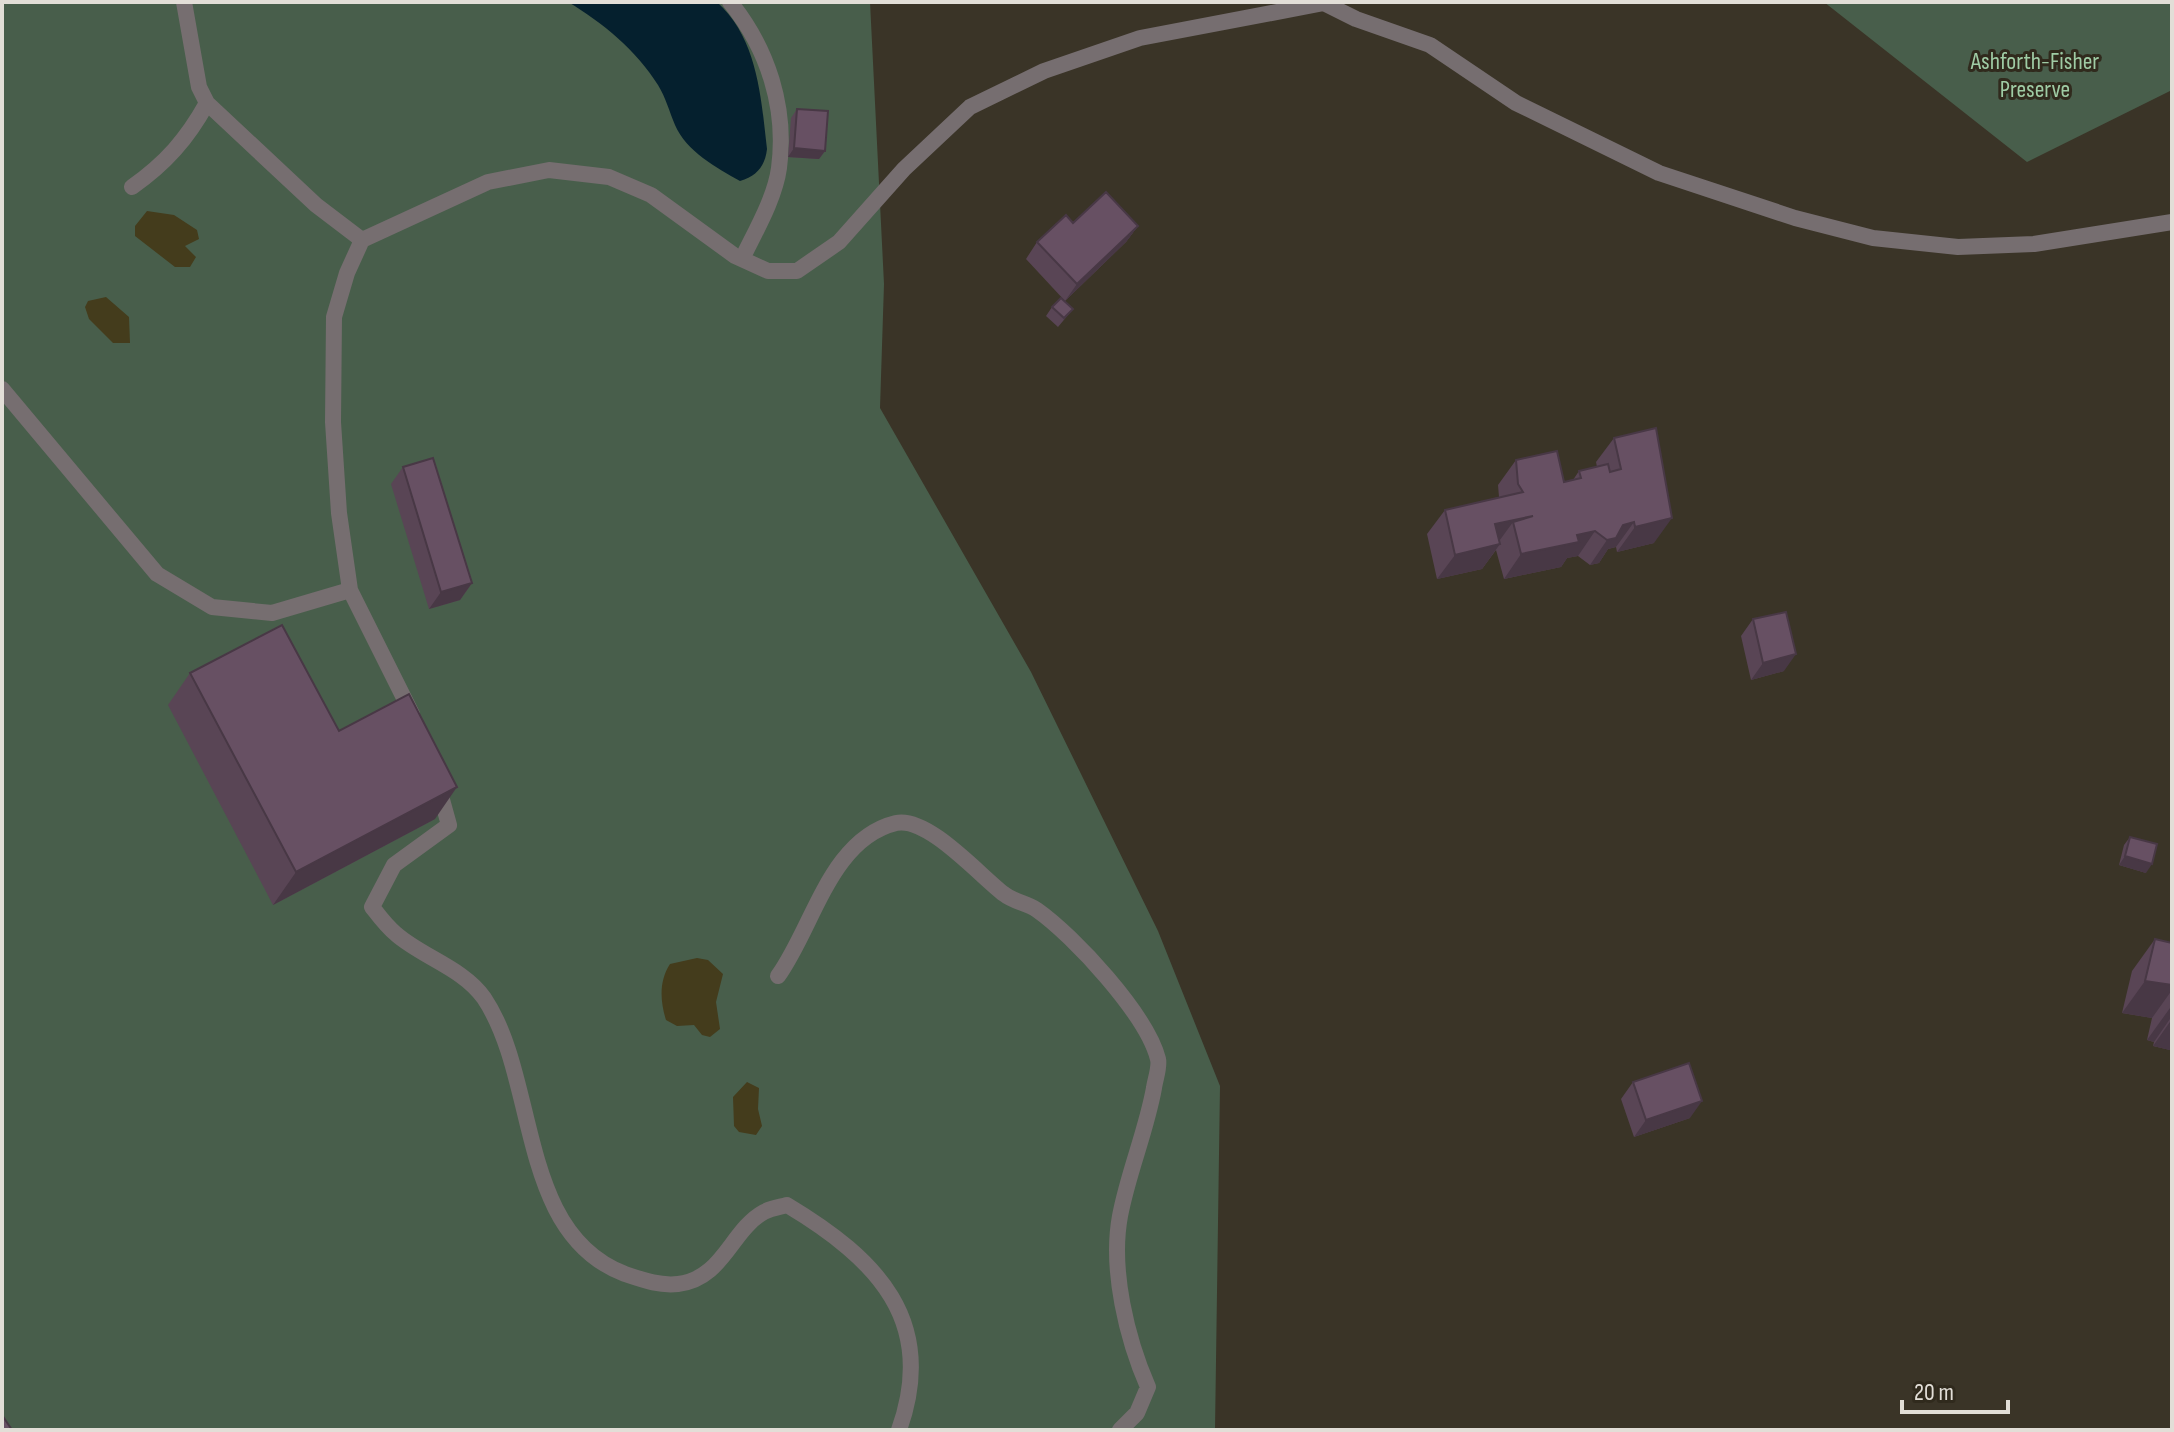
<svg xmlns="http://www.w3.org/2000/svg" width="2174" height="1432" viewBox="0 0 2174 1432" font-family="'Sofia Sans Condensed',sans-serif">
  <style>
    .green { fill: #485e4b }
    .sand { fill: #443c1c }
    .water { fill: #05202e }
    .lines { fill: none; stroke-linecap: round; stroke-linejoin: round }
    .lane { stroke: #766e70; stroke-width: 16 }
    .wall { fill: #594555 }
    .shaded-wall { fill: #483845 }
    .building { fill: #675063; stroke: #483845; stroke-width: 2 }
    .labels { text-anchor: middle; stroke-width: 6; stroke-linejoin: round; paint-order: stroke }
    .park-label { font-size: 24px; fill: #9fcca5; stroke: #302a1d }
  </style>
  <rect width="100%" height="100%" fill="#3a3427"/>
  <path class="green" d="M2,2H870L884,284L880,408L1031,672L1158,931L1220,1086L1215,1430H2Z
    M1824,2H2172V90L2027,162Z"/>
  <path class="sand" d="M147,211L174,215L197,230L199,239L185,246L196,257L190,267H175L135,236V226Z
    M106,297L129,317L130,343H113L89,319L85,307L88,301Z
    M697,958L708,960L723,974L716,1002L720,1029L710,1037L702,1035L694,1025L677,1026L666,1020C660,1001 659,981 670,964Z
    M747,1082L759,1088L758,1109L762,1126L756,1135L739,1132L734,1126L733,1097Z"/>
  <path class="water" d="M568,2H717C758,39 761,98 767,149C765,166 757,176 740,181C717,168 686,151 675,125C669,111 666,98 658,85C637,51 602,22 568,2Z"/>
  <g class="lines">
    <path class="lane" d="M730,2C768,49 787,108 779,168C775,198 755,232 742,259
      M207,103L316,205L362,240L347,273L334,317L333,422L339,513L350,590L412,714
      M132,187C166,163 187,139 207,103L199,87L184,2
      M362,240L488,182L549,170L609,177L651,195L735,256L768,271H797L839,242L904,169L970,107L1044,71L1140,38L1324,3L1356,19L1430,45L1516,103L1659,173L1795,218L1873,238L1958,247L2034,244L2172,222
      M2,389L157,574L212,607L272,613L350,590
      M439,789L449,825L394,865L372,907C379,916 387,927 396,934C422,957 463,968 484,998C539,1080 517,1233 625,1274C643,1280 659,1286 678,1284C723,1279 731,1230 764,1212C771,1208 780,1207 787,1205C877,1259 938,1321 899,1430
      M778,976C813,928 830,839 896,823C928,816 980,876 1004,894C1014,902 1027,903 1037,910C1074,936 1147,1015 1158,1059C1160,1067 1155,1080 1154,1088C1146,1132 1128,1173 1120,1216C1110,1270 1127,1339 1148,1387L1137,1413L1120,1430"/>
  </g>
  <path class="wall" d="M797,109L825,151L819,159L788,157L791,118Z
    M1073,223L1138,226L1126,242L1065,301L1026,259L1037,242Z
    M1052,307L1073,309L1058,327L1046,316Z
    M1614,438L1654,543L1617,552L1616,547L1608,549L1599,563L1590,565L1578,556L1567,558L1561,567L1504,579L1496,550L1482,569L1437,579L1427,534L1445,510L1499,497L1498,485L1516,460L1564,482L1573,480L1579,471L1597,467L1596,462Z
    M403,467L472,583L460,600L429,609L391,484Z
    M1753,619L1784,671L1751,680L1741,636Z
    M190,673L435,819L273,905L168,705Z
    M2130,837L2146,873L2119,865L2124,845Z
    M2155,939L2172,943V1047L2170,1050L2153,1046L2154,1042L2147,1040L2152,1018L2122,1013L2132,971Z
    M1633,1082L1690,1118L1634,1137L1621,1099Z"/>
  <path class="shaded-wall" d="M794,148L825,151L819,159L788,157Z
    M1138,226L1126,242L1065,301L1077,284Z
    M1533,516L1513,522L1497,544L1495,524Z
    M1672,518L1654,543L1617,552L1635,527Z
    M1634,522L1616,547L1608,549L1599,563L1590,565L1607,540L1623,525Z
    M1595,531L1578,556L1567,558L1561,567L1504,579L1521,554L1577,535Z
    M1500,544L1482,569L1437,579L1455,555Z
    M472,583L460,600L429,609L441,592Z
    M1796,654L1784,671L1751,680L1763,663Z
    M457,787L435,819L273,905L296,872Z
    M2125,856L2152,864L2146,873L2119,865Z
    M2145,981L2172,985V990L2152,1018L2122,1013Z
    M2170,1008H2172V1016L2154,1042L2147,1040Z
    M2172,1019V1047L2170,1050L2153,1046Z
    M1702,1101L1690,1118L1634,1137L1646,1120Z"/>
  <path class="building" d="M797,109L828,111L825,151L794,148Z
    M1106,192L1138,226L1077,284L1037,242L1066,215L1073,223Z
    M1061,298L1073,309L1064,318L1052,307Z
    M1656,428L1672,518L1635,527L1634,522L1623,525L1616,538L1607,540L1595,531L1577,535L1579,542L1521,554L1513,522L1533,516L1495,524L1500,544L1455,555L1445,510L1523,492L1518,484L1516,460L1557,451L1564,482L1581,478L1579,471L1608,464L1610,472L1621,469L1614,438Z
    M433,458L472,583L441,592L403,467Z
    M1786,612L1796,654L1763,663L1753,619Z
    M282,625L339,731L409,694L457,787L296,872L190,673Z
    M2130,837L2157,844L2152,864L2125,856Z
    M2155,939L2172,943V985L2145,981Z
    M1689,1063L1702,1101L1646,1120L1633,1082Z
    M2,1415L12,1430H2Z"/>
  <g class="labels">
    <g class="park-label">
      <text x="2035" y="69">Ashforth-Fisher<tspan x="2035" dy="28">Preserve</tspan></text>
    </g>
  </g>
  <rect width="2174" height="1432" fill="none" stroke="#e2ded7" stroke-width="8"/>
  <path d="M1902 1400v12h106v-12" fill="none" stroke="#e2ded7" stroke-width="4"/>
  <text x="1914" y="1400" font-size="24" fill="#e2ded7" stroke="#302a1d" stroke-width="6" paint-order="stroke">20 m</text>
</svg>
